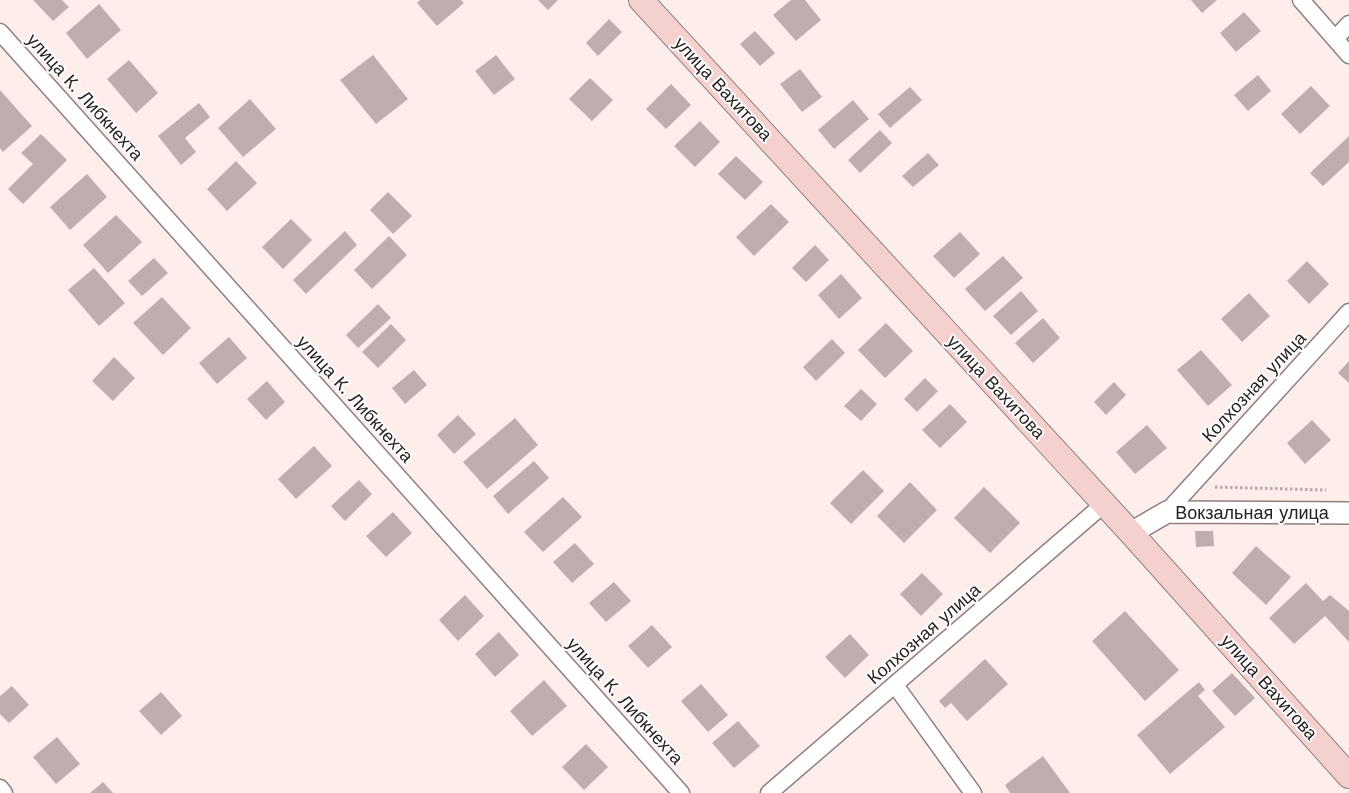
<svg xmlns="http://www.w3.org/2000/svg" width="1349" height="793" viewBox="0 0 1349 793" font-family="'Work Sans',sans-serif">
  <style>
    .building { fill: #beafae }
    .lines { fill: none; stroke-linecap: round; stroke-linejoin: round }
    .minor-casing { stroke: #8f807f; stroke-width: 19 }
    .tertiary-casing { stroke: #8f807f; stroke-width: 24 }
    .secondary-casing { stroke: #8f807f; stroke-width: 26 }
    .path { stroke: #b6a9a7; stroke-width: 3; stroke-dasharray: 2.5 2.5; stroke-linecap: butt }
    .minor { stroke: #fff; stroke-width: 16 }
    .tertiary { stroke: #fff; stroke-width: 21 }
    .secondary { stroke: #f4d0cf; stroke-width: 24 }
    .labels { text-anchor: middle; stroke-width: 4; stroke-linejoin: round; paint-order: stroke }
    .street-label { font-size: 18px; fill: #272120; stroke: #fefefe }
  </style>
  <rect width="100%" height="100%" fill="#fdedeb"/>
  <path class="building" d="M33,0H62L69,7L53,21Z
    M420,0H461L464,3L437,26L417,3Z
    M538,0H558L548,10Z
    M791,0H805L821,20L796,41L773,15Z
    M1191,0H1217L1202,13Z
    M99,4L121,30L87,59L66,33Z
    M1244,12L1261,31L1236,52L1220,33Z
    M609,19L622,32L598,56L586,43Z
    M755,31L775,53L760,66L740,44Z
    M373,55L408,99L376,124L340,80Z
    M496,55L515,79L494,95L475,71Z
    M129,60L158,93L136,113L107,79Z
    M800,69L822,97L802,112L780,84Z
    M1258,75L1271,91L1248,111L1234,95Z
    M590,78L613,100L592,121L569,99Z
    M671,84L691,105L666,129L646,109Z
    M1311,86L1330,106L1300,134L1281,114Z
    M910,87L922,100L890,128L878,114Z
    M0,90L32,126L3,152L0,148Z
    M250,99L276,129L243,157L218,128Z
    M853,100L869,119L834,149L818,130Z
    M199,103L210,117L185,138L196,152L181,165L158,136Z
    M700,121L720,142L695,167L674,146Z
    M880,130L892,143L860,173L848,160Z
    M41,134L67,160L23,204L8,189L33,164L21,153Z
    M1349,136V162L1323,186L1310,173Z
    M928,153L939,165L913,187L902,176Z
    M736,156L763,182L745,200L718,174Z
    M236,161L257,183L227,211L207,189Z
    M87,174L107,197L70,230L50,207Z
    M388,192L412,216L393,234L370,210Z
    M771,204L789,222L754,256L736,237Z
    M116,215L142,242L108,273L83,245Z
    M291,219L312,240L283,269L262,247Z
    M345,231L357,245L306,294L293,280Z
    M960,232L980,254L954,278L933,256Z
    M389,236L407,255L372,289L354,270Z
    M815,245L829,260L806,282L792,268Z
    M1003,256L1023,278L985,311L965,289Z
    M154,258L168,273L142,296L128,281Z
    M1307,261L1329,284L1309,304L1287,281Z
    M94,268L125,303L99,326L68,290Z
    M841,274L862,298L839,319L818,295Z
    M1021,291L1038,311L1011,335L993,316Z
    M1249,293L1270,316L1242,342L1221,319Z
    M162,297L191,328L163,355L133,323Z
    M378,304L391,318L358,348L346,335Z
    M1043,318L1060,338L1033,363L1015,343Z
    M886,323L913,351L885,378L858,350Z
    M391,324L406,340L378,368L362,352Z
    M229,337L247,358L217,384L199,363Z
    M832,339L845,353L816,381L803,367Z
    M1201,350L1232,385L1208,406L1177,370Z
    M114,357L135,378L113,401L92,381Z
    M1349,361V383L1338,373Z
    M414,370L427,385L405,404L392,388Z
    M925,378L938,391L917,412L904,399Z
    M267,381L285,402L266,420L247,399Z
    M1114,382L1126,395L1106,415L1094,402Z
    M861,389L877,404L861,421L844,406Z
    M950,404L967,422L940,448L922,430Z
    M458,415L476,434L454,454L437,435Z
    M515,418L538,445L487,489L463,462Z
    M1312,420L1331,440L1305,464L1287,443Z
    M1147,425L1167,448L1135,474L1116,452Z
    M314,446L332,466L296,499L278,479Z
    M534,461L549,478L508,514L493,496Z
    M863,470L884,491L851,524L830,503Z
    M359,480L372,494L345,521L331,506Z
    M910,482L937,510L904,543L877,516Z
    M984,487L1020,523L990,553L954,518Z
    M563,497L582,517L543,552L524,532Z
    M393,512L412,533L386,557L366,536Z
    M1195,531H1213L1214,546L1196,547Z
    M575,543L594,564L572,583L553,562Z
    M1256,546L1291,577L1266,605L1232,573Z
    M922,573L943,594L921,616L900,594Z
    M614,582L631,601L606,622L589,603Z
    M1306,583L1323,601L1330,595L1349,611V642L1325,616L1294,644L1269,618Z
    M465,595L484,616L458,641L439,620Z
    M1125,611L1179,670L1145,701L1092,641Z
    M652,625L672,647L648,668L628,646Z
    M499,632L519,655L495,677L475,654Z
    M850,634L869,655L845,678L825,657Z
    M985,659L1008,684L967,721L951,703L945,708L939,701Z
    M1232,673L1255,698L1235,716L1212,691Z
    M544,680L567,706L532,736L510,711Z
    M1199,682L1205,690L1198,696L1225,727L1170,774L1137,735Z
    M701,684L728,715L708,732L681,701Z
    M12,686L29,705L9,723L0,714V696Z
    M161,692L182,716L161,735L139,711Z
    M738,721L760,746L734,768L712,743Z
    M57,737L80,764L56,784L33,757Z
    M586,744L608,767L584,790L562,767Z
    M1043,756L1070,793H1010L1005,785Z
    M103,782L113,793H90Z"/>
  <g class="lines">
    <defs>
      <path id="minor" d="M1301,0L1349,55
        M0,32L681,793
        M1335,39L1349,24
        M1167,512L1349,312
        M895,685L973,793
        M0,788L4,793
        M769,793L1104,504"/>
      <path id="tertiary" d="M1131,533L1167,512L1349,513"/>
      <path id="secondary" d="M641,0L1131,533L1349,776"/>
    </defs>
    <use href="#minor" class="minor-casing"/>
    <use href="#tertiary" class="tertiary-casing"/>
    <use href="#secondary" class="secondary-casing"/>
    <path class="path" d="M1215,487L1326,490"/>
    <use href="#minor" class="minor"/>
    <use href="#tertiary" class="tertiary"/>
    <use href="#secondary" class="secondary"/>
  </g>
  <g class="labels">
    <g class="street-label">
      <text transform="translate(723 89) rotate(47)" y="6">улица Вахитова</text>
      <text transform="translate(85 97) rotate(48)" y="6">улица К. Либкнехта</text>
      <text transform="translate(996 387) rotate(47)" y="6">улица Вахитова</text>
      <text transform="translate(1254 387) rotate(-47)" y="6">Колхозная улица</text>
      <text transform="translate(355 399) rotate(48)" y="6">улица К. Либкнехта</text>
      <text x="1252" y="519">Вокзальная улица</text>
      <text transform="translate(924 634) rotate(-41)" y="6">Колхозная улица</text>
      <text transform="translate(1269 687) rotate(48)" y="6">улица Вахитова</text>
      <text transform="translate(625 701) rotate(48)" y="6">улица К. Либкнехта</text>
    </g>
  </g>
</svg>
